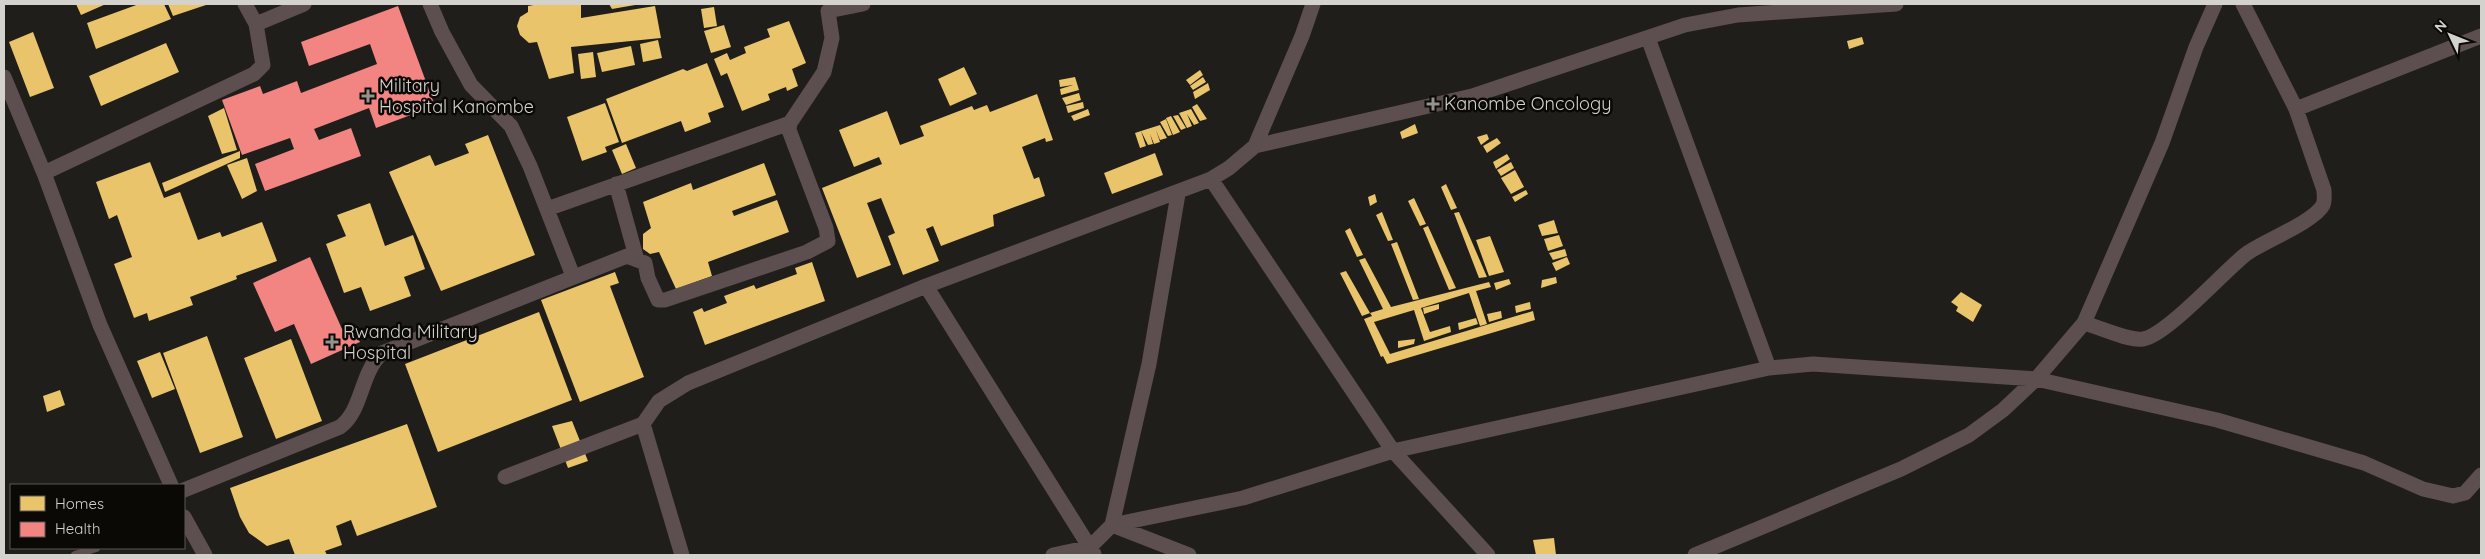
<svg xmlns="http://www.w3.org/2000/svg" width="2485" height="559" viewBox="0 0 2485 559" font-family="Quicksand,sans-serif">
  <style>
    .homes { fill: #e9c46a }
    .health { fill: #f28482 }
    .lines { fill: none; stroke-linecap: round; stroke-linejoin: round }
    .service { stroke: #5d4e4f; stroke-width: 8 }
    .minor { stroke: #5d4e4f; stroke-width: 15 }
    .poi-dot { fill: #95938e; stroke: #0a0906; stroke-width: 2 }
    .labels { text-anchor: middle; stroke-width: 5; stroke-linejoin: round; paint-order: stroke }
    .poi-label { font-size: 18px; fill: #d4d2cd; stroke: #0a0906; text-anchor: start }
  </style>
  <rect width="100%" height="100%" fill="#1f1e1a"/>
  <path class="homes" d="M76,4H106L81,15Z
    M139,4H164L171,19L96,49L87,23Z
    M168,4H209L173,16Z
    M539,4H581V18L655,6L661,38L571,47L574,73L549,79L537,42L529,43L520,35L517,26L520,17L528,12V6Z
    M609,4H635V5L612,9Z
    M714,7L717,26L704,28L701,9Z
    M789,21L806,63L792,69L798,86L787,91L786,87L768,94L770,100L742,111L727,73L721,76L714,59L727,53L730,60L746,53L744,47L770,37L767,29Z
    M724,25L731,47L711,53L704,31Z
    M33,32L54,88L30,97L9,42Z
    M1862,37L1864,44L1849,49L1847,41Z
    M658,40L662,58L643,62L640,44Z
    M166,43L179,72L101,106L89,76Z
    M631,46L635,65L602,72L597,53Z
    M593,52L596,77L581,79L578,54Z
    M707,63L724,107L708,113L711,122L685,132L681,121L622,143L606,99L683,69L687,71Z
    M964,67L977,94L950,106L938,79Z
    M1200,70L1203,75L1190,85L1186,80Z
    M1075,77L1079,90L1061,95L1060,89L1073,85L1060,87L1059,80Z
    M1203,77L1206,82L1193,90L1190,86Z
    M1208,83L1210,90L1195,99L1193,92Z
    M1079,93L1081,100L1066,105L1062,98Z
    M1037,94L1053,140L1046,142L1045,138L1022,147L1034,179L1039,177L1045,196L993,215L994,226L941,246L933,226L926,229L939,261L903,275L888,236L895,233L881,198L867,203L891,265L857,278L822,188L882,164L879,157L854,167L839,130L887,111L900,145L924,136L920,126L972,106L974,110L987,105L990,112Z
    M1083,102L1084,108L1068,113L1066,106Z
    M605,103L619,142L605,147L607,152L582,161L567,117Z
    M1197,104L1207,119L1200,121L1192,107Z
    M224,108L237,150L222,154L208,116Z
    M1088,109L1090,115L1074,121L1071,116Z
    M1191,109L1199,123L1194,125L1187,114L1192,126L1187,128L1179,113Z
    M1178,115L1186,128L1181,130L1173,116Z
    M1171,116L1180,132L1173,135L1166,118Z
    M1166,119L1172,135L1168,136L1160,122Z
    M1415,124L1418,133L1402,139L1400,132Z
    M1160,125L1167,138L1160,140L1156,130L1160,142L1154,144L1150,134L1153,144L1148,145L1141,131Z
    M1141,131L1146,146L1140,148L1135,133Z
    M1487,134L1489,139L1481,145L1477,137Z
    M488,135L535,255L441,291L389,172L430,155L435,166L469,153L465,144Z
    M1497,138L1501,143L1487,153L1483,146Z
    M626,144L636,168L622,174L612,150Z
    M240,151V158L165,192L162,183Z
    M1155,153L1163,175L1112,194L1104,173Z
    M1507,154L1510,159L1496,169L1493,162Z
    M247,158L257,191L242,199L227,165Z
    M150,162L164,198L180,192L198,240L220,232L222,237L262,222L277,261L236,276L237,279L190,297L193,305L149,321L147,313L134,318L114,264L132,257L117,215L109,219L96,182Z
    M1511,162L1514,168L1501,176L1497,170Z
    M764,163L776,195L732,211L734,216L777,200L789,232L708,262L712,276L676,289L659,252L650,254L643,249V234L651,228L643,202L691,183L693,190Z
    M1515,170L1524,187L1511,194L1501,178Z
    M1446,184L1457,208L1451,210L1441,187Z
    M1526,190L1528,194L1515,202L1512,197Z
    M1375,194L1377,202L1370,206L1368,197Z
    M1414,198L1426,224L1420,226L1408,201Z
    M370,203L385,246L413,235L425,269L404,277L411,296L370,311L361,287L344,293L326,244L346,236L337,215Z
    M1382,212L1393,240L1388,241L1376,215Z
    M1459,212L1487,277L1479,278L1454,213Z
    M1554,220L1558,233L1542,236L1538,225Z
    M1428,226L1456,288L1449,290L1423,228Z
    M1350,228L1363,255L1357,257L1345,231Z
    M1559,235L1563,246L1548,251L1544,239Z
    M1490,236L1504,272L1489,276L1476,240Z
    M1397,242L1419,299L1413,300L1391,244Z
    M1565,249L1567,256L1553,260L1549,253Z
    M1567,257L1570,264L1556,271L1552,263Z
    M1365,258L1391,307L1489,282L1491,287L1476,291L1487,324L1480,326L1469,293L1421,308L1430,332L1450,326L1451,332L1424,341L1414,310L1374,322L1390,354L1533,311L1535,320L1387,364L1383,356L1381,357L1364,319L1372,316L1370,313L1362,316L1340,273L1346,271L1370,313L1383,309L1359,260Z
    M812,262L825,301L705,345L693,312L702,308L704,312L727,303L724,296L754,285L756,289L797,274L795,268Z
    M615,272L619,283L610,286L644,377L580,402L541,300Z
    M1556,277L1557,283L1541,288L1542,280Z
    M1509,279L1511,284L1496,290L1494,283Z
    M1961,292L1982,305L1973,322L1956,311L1958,307L1951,302Z
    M1530,302L1531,309L1516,313L1515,306Z
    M1439,304V309L1424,314L1423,308Z
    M1501,311L1502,318L1489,322L1487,314Z
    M539,312L572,400L438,452L405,364Z
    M1476,318L1478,324L1459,330L1458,323Z
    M207,336L243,437L200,453L163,353Z
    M291,339L322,421L276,439L244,358Z
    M1415,339L1414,344L1398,348V341Z
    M160,352L175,389L152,398L137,361Z
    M60,390L65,405L47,412L43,396Z
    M572,421L588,461L568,468L552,426Z
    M407,424L437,507L357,536L351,520L336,526L342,545L325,551L327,555H295L289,539L267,546L249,533L240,517L230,488Z
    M1554,538L1556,555H1536L1533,540Z"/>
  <path class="health" d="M398,6L435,106L376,128L369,108L314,129L319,140L351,128L361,156L265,191L255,164L294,149L290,138L242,155L222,100L260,86L263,94L297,81L301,93L377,64L370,44L309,66L301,42Z
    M310,257L342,329L352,325L360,342L311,364L294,324L275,332L253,283Z"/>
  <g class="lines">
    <path class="service" d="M75,555L96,548"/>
    <path class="minor" d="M245,4L256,24L304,4
      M430,4L442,32L471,85L511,126L530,166L573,276
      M1648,38L1769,368
      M4,77L44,173L100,325L171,485
      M2296,109L2481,36
      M1255,146L1472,96L1685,25L1738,15L1896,4
      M44,173L254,74L263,65L256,24
      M1211,179L1393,451L1488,555
      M616,184L637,260
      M1178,194L1149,364L1112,525L1189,555
      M547,209L790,123
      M926,286L1094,554
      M2084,323C2099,327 2128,341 2143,339C2167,335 2223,272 2246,254C2264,241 2314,222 2323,205C2325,201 2324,194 2324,190L2296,109L2243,4
      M643,424L682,555
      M505,477L643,424L659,401L688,383L926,286L1211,179L1229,168L1255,146L1302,36L1313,4
      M184,490L340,427C363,410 360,373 382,353L627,256L645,263L648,278L658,300H665L807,252L828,241L826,228L789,130L790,123L824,72L832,38L828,11L863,4
      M184,517L205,555
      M1053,555L1090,547L1112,525L1243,498L1393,451L1769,368L1813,364L2036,379L2217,420L2364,463L2423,489L2453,496L2465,493L2481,475
      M1695,555L1901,469L1969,435L2003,410L2036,379L2084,323L2162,143L2196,47L2215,4"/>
  </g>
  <g class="poi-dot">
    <path d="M365.5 88.5h5v5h5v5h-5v5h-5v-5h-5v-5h5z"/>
    <path d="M1430.5 96.5h5v5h5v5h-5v5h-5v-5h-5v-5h5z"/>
    <path d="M329.5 334.5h5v5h5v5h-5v5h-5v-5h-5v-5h5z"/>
  </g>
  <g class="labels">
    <g class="poi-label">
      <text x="379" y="92">Military<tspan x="379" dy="21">Hospital Kanombe</tspan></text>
      <text x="1444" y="110">Kanombe Oncology</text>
      <text x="343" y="338">Rwanda Military<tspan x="343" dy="21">Hospital</tspan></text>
    </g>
  </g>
  <rect width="2485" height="559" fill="none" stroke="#d4d2cd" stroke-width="10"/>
  <rect x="10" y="484" width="175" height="65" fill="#0a0906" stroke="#5b5956"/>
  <rect x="20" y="496" width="25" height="15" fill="#e9c46a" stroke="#5b5956"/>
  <text x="55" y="509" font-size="15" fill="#d4d2cd">Homes</text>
  <rect x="20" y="522" width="25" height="15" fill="#f28482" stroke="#5b5956"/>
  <text x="55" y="534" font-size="15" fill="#d4d2cd">Health</text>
  <g transform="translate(2450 35) rotate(313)" stroke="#0a0906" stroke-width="4" paint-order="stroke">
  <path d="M0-4L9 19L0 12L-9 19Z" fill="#d4d2cd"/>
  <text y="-8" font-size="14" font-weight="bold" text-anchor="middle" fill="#d4d2cd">N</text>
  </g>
</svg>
